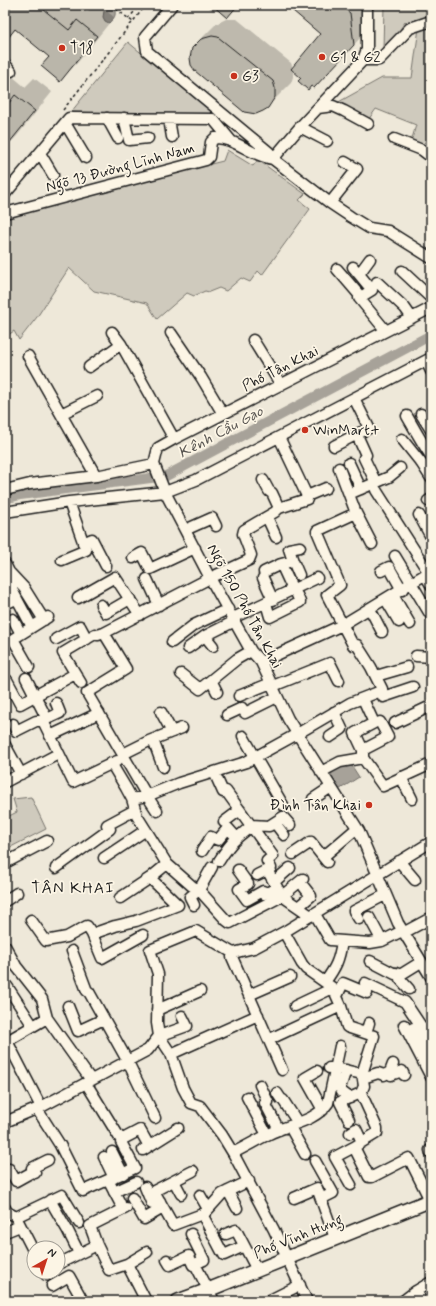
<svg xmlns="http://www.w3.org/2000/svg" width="436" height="1306" viewBox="0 0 436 1306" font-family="Mynerve,sans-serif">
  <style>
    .green { fill: #cfcabd; stroke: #76736c }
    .water { fill: #a7a299; stroke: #6f6c67 }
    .shadow { fill: #0003 }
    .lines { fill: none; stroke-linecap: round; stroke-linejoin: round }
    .canal { stroke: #a7a299; stroke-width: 10 }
    .building { fill: #bab6aa; stroke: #1c1c1c }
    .minor-casing { stroke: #1c1c1c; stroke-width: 13 }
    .major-casing { stroke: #1c1c1c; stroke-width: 16 }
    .path { stroke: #1c1c1c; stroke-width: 1.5; stroke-dasharray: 3 3; stroke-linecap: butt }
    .minor { stroke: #fcf5e5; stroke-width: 10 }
    .major { stroke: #fcf5e5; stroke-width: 13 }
    .poi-dot { fill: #c8321e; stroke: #fcf5e5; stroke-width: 1.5 }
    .labels { text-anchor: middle; stroke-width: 3.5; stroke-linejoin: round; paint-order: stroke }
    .poi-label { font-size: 15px; fill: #1c1c1c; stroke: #fcf5e5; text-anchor: start }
    .street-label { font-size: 15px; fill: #1c1c1c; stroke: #fcf5e5 }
    .water-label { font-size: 16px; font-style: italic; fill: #5b5854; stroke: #fcf5e5 }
    .neighbourhood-label { font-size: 16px; letter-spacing: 1px; fill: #1c1c1c; stroke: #fcf5e5 }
  </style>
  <rect width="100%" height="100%" fill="#eee8d9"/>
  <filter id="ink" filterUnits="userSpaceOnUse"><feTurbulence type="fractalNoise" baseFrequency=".025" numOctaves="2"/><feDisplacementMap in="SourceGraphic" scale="8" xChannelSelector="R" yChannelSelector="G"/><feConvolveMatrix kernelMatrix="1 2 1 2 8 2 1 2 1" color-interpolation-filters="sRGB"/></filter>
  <g filter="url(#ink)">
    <path class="green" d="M384,5H431V18L409,25L405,22L401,28V31L383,50Z
      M431,25V138L420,146L411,142L416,125L376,109L366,123L335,104L382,78H412L419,28Z
      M128,42L217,116L71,112Z
      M227,150L253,166L258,160L305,194L299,200L310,209L262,275L258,271L250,282L241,278L226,291L219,288L209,292L205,291L194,296L187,293L157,319L147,303L94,291L69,268L37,317L19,340L14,331L5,337V215L223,161Z
      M31,797L46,829L5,850V818L17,812L13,799Z"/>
    <path class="water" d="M108,9H112L115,11C116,17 113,19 109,23L105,21L103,17L104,11Z
      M343,765L352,766L359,777L337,791L330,778L332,770Z"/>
    <path class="shadow" d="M5,5H79L87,12L94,5H99L114,17L78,62L60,80L50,56L16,29L7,38L5,36Z
      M206,5H238L227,17L217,8L213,11Z
      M287,5H360L363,35L314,87L293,70V77L291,83L272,102L192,65L191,54L197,43L216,24L226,19H237L291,63L293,69L322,34Z
      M5,70L25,87L34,78L52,92L16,137L5,148Z"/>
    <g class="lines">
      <path class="canal" d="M5,499L20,495L166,476L431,335"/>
    </g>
    <path class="building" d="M5,5H38L69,30L77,20L97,36L60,82L41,66L49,57L15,29L5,42Z
      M212,5H238L227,18Z
      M286,5H340L350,13L354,45L314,88L311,86L308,90L298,81L301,78L291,69L320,34Z
      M212,36L218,37L273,81L275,88V97L268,108L263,111L256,114L244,112L195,71L191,65L190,58L192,48L201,39Z
      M15,95L35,111L5,148V108Z"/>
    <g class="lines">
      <defs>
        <path id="minor" d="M172,5L145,37L147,51L269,152L273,159L330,203L351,217L369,228L388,231L431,258
          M363,60H379L410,28L431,21
          M5,64L11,71
          M318,108L333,106L344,111L368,124
          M107,118L118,138
          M124,118L129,140L148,138
          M169,119L172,137
          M65,123L86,158
          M300,127L327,141
          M394,139L422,150L431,157
          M40,153L53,175
          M273,159L300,127L363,60L367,49V5
          M5,194L69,118L213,119L232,142
          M330,203L357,169L345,162
          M5,213L206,160L209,157L211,142L215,138C234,137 253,157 273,159
          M353,267L372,290L359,298L386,331
          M337,269L361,297
          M402,271L431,298
          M359,274L370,259
          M377,282L405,308L412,318
          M431,308L174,439L158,448L154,464L165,492L210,578L251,651L261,662L288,719L359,831L398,923L431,977
          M112,332L121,344L174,439
          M171,333L201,377L223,414
          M253,340L281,385
          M28,356L96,476
          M426,361L431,371
          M89,367L121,344
          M61,414L97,396
          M421,414L431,430
          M407,416C415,430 422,443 431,456
          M357,435L366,455L364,458L376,483
          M402,439L422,464L431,478
          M334,446L369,428L354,398
          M349,463L361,489
          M339,468L356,513L372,544
          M263,480L269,491L272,493L279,508
          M5,490L30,484L96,476L154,464
          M376,490L429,573
          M349,494L389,477L400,468
          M307,496L326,488
          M428,501L431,499
          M5,512L69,502L165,492L196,480L431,358
          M356,513L317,531L340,585L327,595L353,645H357L371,667L382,689L383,697L413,687
          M419,515L431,537
          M267,517L276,537
          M185,530L212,518L216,526
          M83,543L92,539L106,566
          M395,556L430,614
          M133,558L142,553L150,569L195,548
          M62,560L86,550L69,502
          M293,561L299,575
          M5,564L9,572L24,588L44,620
          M381,571L389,567L402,590
          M9,572V584L32,627
          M264,572L281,564
          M425,575L431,585
          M263,578L273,600
          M147,579L159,605
          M293,590L281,564L293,561L289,549L300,547
          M393,595L410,624
          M78,598L115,577L140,615
          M386,600L399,622
          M266,603L270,617L300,602L297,595
          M5,604L16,599
          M101,605L106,613L130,599
          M370,609L382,632
          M233,618L317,578
          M13,619L21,634
          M104,633L126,669L87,693L147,796L157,811
          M205,636L213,646
          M56,639L80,626L87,639
          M172,642L194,625L228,609
          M188,648L205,636L235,621
          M416,656L431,657
          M261,662L342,625L431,571
          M29,667L13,639L48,617
          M181,674L200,689L237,659L251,651
          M376,676L407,667
          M26,678L47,719L43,721
          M7,680L20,704L75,674
          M211,680L217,692
          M81,683L63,653L95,634L98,635L104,633L210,578L249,560L251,555L243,534L244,530L275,512L279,508L307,499V496L279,437
          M273,686L330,663L339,681
          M239,696L271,683
          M363,699L374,723L355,733L363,750V758
          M161,712L172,732
          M227,715L242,708L245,713L277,697
          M47,719L60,713L56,703
          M43,721L73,782L117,761
          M395,723L431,706
          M13,724L16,731L36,721H43
          M50,736L99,713
          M243,736L283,805
          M330,737L342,729L334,712
          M153,740L163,767
          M5,745L21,774
          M363,750L388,737L380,722
          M123,754L149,741L182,728
          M111,763L126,788L132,799L137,816L167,864L192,886L199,890L226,920L230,923L282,896L311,916
          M214,772L223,792L226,791L273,856L267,861L271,868L267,870
          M321,772L340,762L363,758L383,786L431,764
          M401,777L412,799
          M5,782L58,754
          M132,799L147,796L179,783L246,762L297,734L350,703L381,691
          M313,799L331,787
          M224,822L240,810
          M275,823L284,835
          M251,825L269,826L283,817L290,825
          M202,851L211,837L218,840L228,828L237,838
          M293,854L311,842L327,862
          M323,857L357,828
          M104,858L146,830
          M219,861C224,853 229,845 237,838C242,833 247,831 251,825
          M399,861L415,880
          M5,863L47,841
          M56,868L110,829L107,825L135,810
          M238,870L248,884L239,889L247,900L263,891L264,894L277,888
          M257,875L267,870L282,896L303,879
          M274,882L290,868
          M120,898L150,878
          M5,901L17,893
          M194,905L190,897L199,890L212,867
          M298,907L311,896L304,887
          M315,914L330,940L370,943L382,941L402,931
          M369,917L382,941
          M359,919L354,911L385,895
          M31,920L46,941L67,937L87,926L92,934L115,926L136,921L178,905L150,878L167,864
          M284,932L302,964L306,969L333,988L341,1006L347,1027L374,1036L362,1074L364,1086L361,1093L377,1128V1133L354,1147L369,1177H372L409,1158L430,1200
          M403,933L431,918
          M92,934L102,958L143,935
          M5,946L16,966L42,999L47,1018L91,1080
          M72,951L87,991L89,992L127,1060L155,1118
          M233,953L232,957L282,1070
          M370,961L395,974L396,973L400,975L421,962
          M400,975V979L409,989
          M325,982C336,967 339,960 342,942
          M365,983L405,1002L431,1041
          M7,986L33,1026
          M336,994H338L343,983L367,993
          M249,995L290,977
          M68,1006L78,1031L104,1019
          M295,1006L333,988
          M157,1010L200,991
          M404,1025L431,1077
          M413,1028L428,1053L431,1051
          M366,1033L369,1023
          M159,1036L187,1026L182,1016
          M270,1039L341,1006
          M9,1040L47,1018
          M8,1043L41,1107
          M171,1054L258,1015
          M329,1068H336L362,1074
          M346,1070L340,1088L342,1092L350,1098
          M317,1071L305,1078L323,1110
          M390,1072L391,1075L402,1071L404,1075
          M363,1078L378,1073L384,1075L390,1072L393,1064
          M86,1083L121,1140L140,1130L149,1146
          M260,1085L268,1102
          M277,1093L281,1099L283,1100L298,1123
          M247,1097L267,1135
          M265,1103L279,1130
          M37,1109L60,1145L83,1191L135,1168L121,1142V1140
          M349,1120L340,1102L361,1093
          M5,1122L41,1107L148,1050L159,1036
          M290,1127L305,1154
          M350,1133L356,1129L362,1142
          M143,1150L178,1128
          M430,1150L431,1154
          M112,1152L123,1174
          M233,1153C245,1147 257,1140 269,1134C289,1124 315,1122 328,1103L340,1046
          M104,1157L114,1178
          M315,1161L333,1193L321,1199
          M5,1171L9,1169L16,1181L34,1171
          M193,1171L154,1191L173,1225L205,1213L222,1194L249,1181
          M35,1173L32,1168L48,1160
          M108,1180L120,1203
          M174,1181L181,1194
          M351,1185L335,1157L354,1147
          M145,1187L152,1204L160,1201
          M228,1191L237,1208
          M114,1192L136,1182
          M200,1195L208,1209
          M132,1198L144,1219L163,1208
          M294,1198L317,1188L335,1238
          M50,1200L68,1231L79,1253
          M5,1208L7,1212L16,1217L34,1252
          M126,1208L90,1226L97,1245L109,1270L127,1264L147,1252
          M202,1214L222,1252
          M16,1217L62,1195L79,1223
          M5,1232L20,1226
          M191,1234L204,1260L195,1264L214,1301
          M226,1234L236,1230L257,1270
          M224,1255L244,1246
          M167,1260L170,1265L189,1256L193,1265L195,1264
          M58,1264L97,1245
          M127,1264L146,1301
          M44,1272L46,1275
          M52,1286L69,1276L83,1301
          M416,1291L431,1282
          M268,1301L300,1285
          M307,1301L274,1230L233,1153L222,1135L200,1106L191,1103L183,1088L171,1054L159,1036L157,1023L158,974L150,950L196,931L233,953L254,948L284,932L431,842
          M403,1301L416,1291L422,1301"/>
        <path id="major" d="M178,1301L208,1290L431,1200"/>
      </defs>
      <use href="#minor" class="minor-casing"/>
      <use href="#major" class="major-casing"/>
      <path class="path" d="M111,5L133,22
        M128,19L140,5
        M63,110L146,5"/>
      <use href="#minor" class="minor"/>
      <use href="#major" class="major"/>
    </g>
  </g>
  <g class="poi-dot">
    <circle cx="62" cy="48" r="4"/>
    <circle cx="322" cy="57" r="4"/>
    <circle cx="234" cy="76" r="4"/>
    <circle cx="305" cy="430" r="4"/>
    <circle cx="369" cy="805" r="4"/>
  </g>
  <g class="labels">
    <g class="poi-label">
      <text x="70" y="53">T18</text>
      <text x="330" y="62">G1 &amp; G2</text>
      <text x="242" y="81">G3</text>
      <text x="313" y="435">WinMart+</text>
      <text x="361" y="810" text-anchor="end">Đình Tân Khai</text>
    </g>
    <g class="street-label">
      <text transform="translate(120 167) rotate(-15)" y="5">Ngõ 13 Đường Lĩnh Nam</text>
      <text transform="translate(280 368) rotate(-27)" y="5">Phố Tân Khai</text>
      <text transform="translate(245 606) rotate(61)" y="5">Ngõ 150 Phố Tân Khai</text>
      <text transform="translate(298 1236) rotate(-22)" y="5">Phố Vĩnh Hưng</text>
    </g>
    <g class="water-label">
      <text transform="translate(220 431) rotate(-28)" y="6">Kênh Cầu Gạo</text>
    </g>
    <g class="neighbourhood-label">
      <text x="73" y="893">TÂN KHAI</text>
    </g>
  </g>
  <rect width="436" height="1306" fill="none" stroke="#fcf5e5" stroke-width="20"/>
  <rect x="10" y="10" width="416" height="1286" fill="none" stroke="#1c1c1c" stroke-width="1.5" filter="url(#ink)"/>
  <g transform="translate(46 1260) rotate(39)"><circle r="19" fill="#fcf5e5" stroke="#a29e95"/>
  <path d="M0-3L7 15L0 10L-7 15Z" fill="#c8321e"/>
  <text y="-6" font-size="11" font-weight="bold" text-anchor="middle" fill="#1c1c1c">N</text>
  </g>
</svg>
